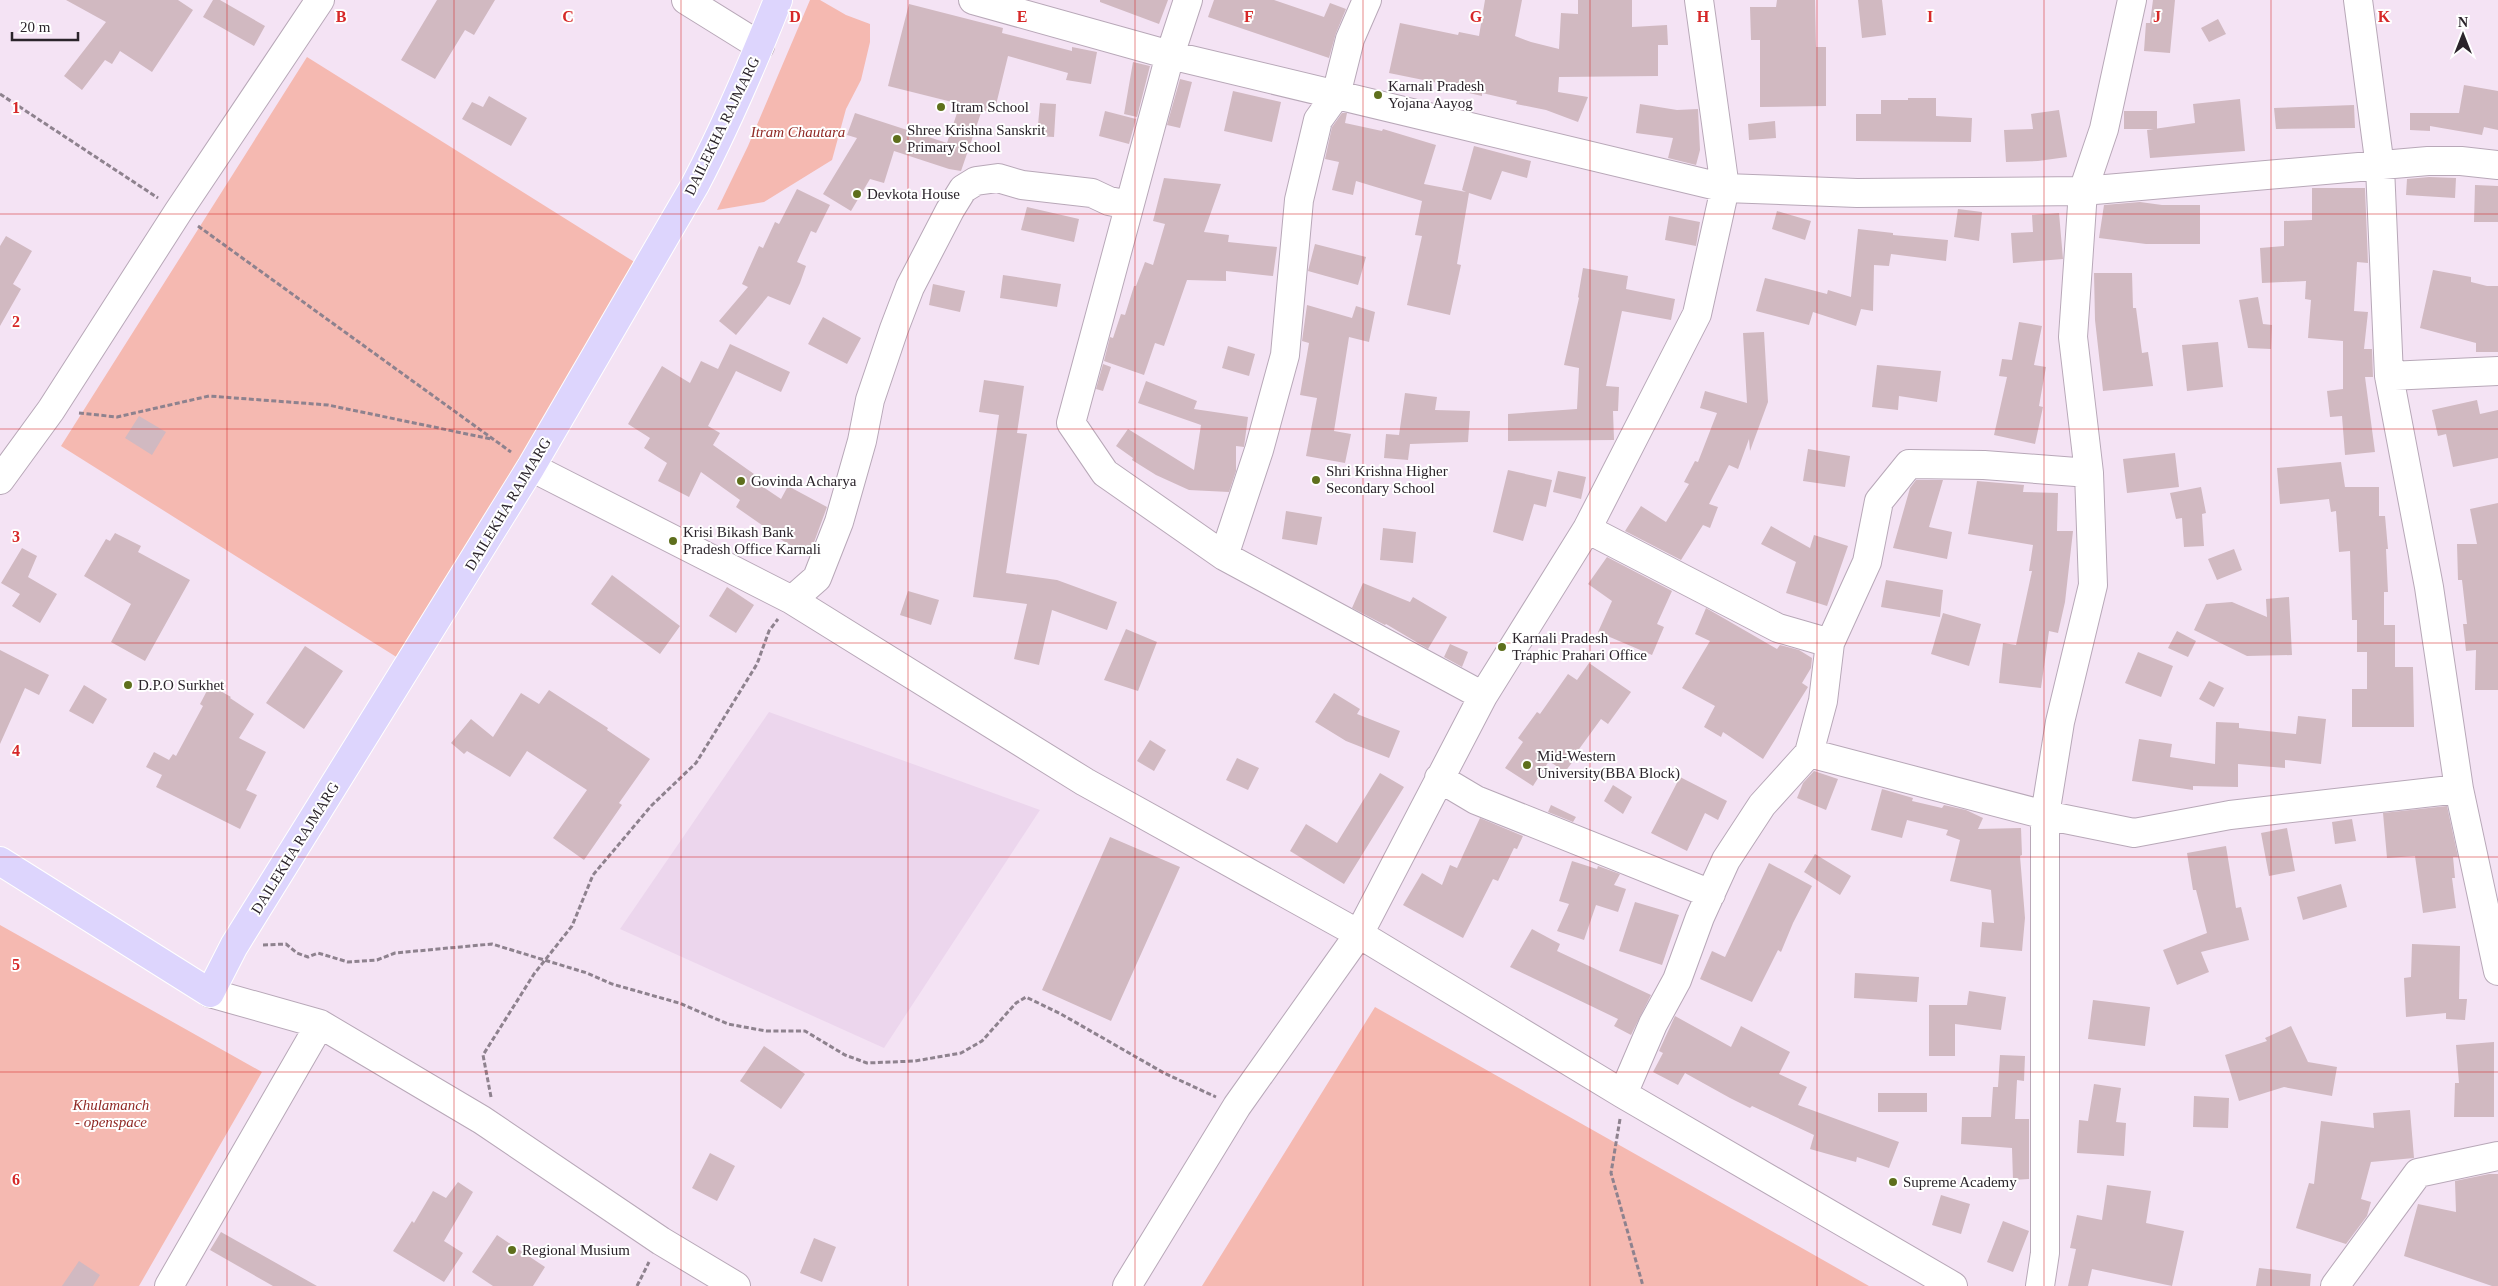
<svg xmlns="http://www.w3.org/2000/svg" width="2498" height="1286" viewBox="0 0 2498 1286" font-family="'Times New Roman',serif">
  <style>
    .built { fill: #ecd6ed }
    .green { fill: #f5b9b1 }
    .building { fill: #d1b9c1 }
    .lines { fill: none; stroke-linecap: round; stroke-linejoin: round }
    .minor-casing { stroke: #b8a8b8; stroke-width: 30 }
    .major-casing { stroke: #fff; stroke-width: 30 }
    .path { stroke: #8e828e; stroke-width: 3; stroke-dasharray: 5 2.5; stroke-linecap: butt }
    .minor { stroke: #fff; stroke-width: 28 }
    .major { stroke: #ddd5fd; stroke-width: 28 }
    .grid { fill: none; stroke: #d62828; stroke-width: 1; stroke-opacity: 0.55 }
    .poi-dot { fill: #5e6f1c; stroke: #fff; stroke-width: 2 }
    .labels { text-anchor: middle; stroke-width: 4; stroke-linejoin: round; paint-order: stroke }
    .poi-label { font-size: 15px; fill: #2b242b; stroke: #fff; text-anchor: start }
    .street-label { font-size: 15px; fill: #2b242b; stroke: #fff }
    .park-label { font-size: 15px; font-style: italic; fill: #902925; stroke: #fff }
    .grid-label { font-size: 16px; text-anchor: middle; font-weight: bold; fill: #d62828; stroke: #fff; stroke-width: 4; stroke-linejoin: round; paint-order: stroke }
  </style>
  <rect width="100%" height="100%" fill="#f4e3f4"/>
  <path class="built" d="M769,712L1040,810L884,1048L620,929Z"/>
  <path class="green" d="M810,0H820L846,15L870,24V42L861,80L846,109L832,160L764,202L717,210L748,146Z
    M307,57L652,273L406,663L61,446Z
    M0,925L262,1072L139,1286H0Z
    M1375,1007L1869,1286H1202Z"/>
  <path class="building" d="M66,0H178L193,10L152,72L120,51L112,64L105,60L82,90L64,76L106,22Z
    M213,0H220L265,26L254,46L203,17Z
    M437,0H495L474,35L465,30L435,79L401,60Z
    M1100,0H1168L1159,24L1100,2Z
    M1214,0H1274L1324,17L1330,3L1346,9L1336,33L1329,58L1208,17Z
    M1485,0H1522L1515,36L1531,42L1559,49L1561,13L1578,14V0H1632V27L1667,25L1668,45H1658V76L1559,77L1558,92L1588,97L1578,122L1546,110L1516,104L1517,101L1482,93V96L1447,88L1448,85L1389,73L1400,23L1458,35L1459,32L1479,36Z
    M1777,0H1815L1816,47H1826V106L1760,107V40H1751L1750,7H1776Z
    M1858,0H1882L1886,35L1862,38Z
    M2153,0H2175L2170,53L2144,51L2146,23H2150Z
    M909,4L1003,28L1002,33L1072,51V47L1097,52L1091,84L1066,80L1068,73L1008,56L994,113L982,110L961,171L949,169L894,151L884,183L870,179L851,211L823,194L857,138L847,135L855,113L947,143L960,104L888,86Z
    M2218,19L2226,34L2209,42L2201,28Z
    M1133,62L1150,66L1137,117L1124,114Z
    M1180,79L1192,82L1180,128L1167,125Z
    M2464,85L2498,91V130L2484,127L2482,135L2430,126V131L2410,130V113H2459Z
    M1233,91L1281,102L1272,142L1224,131Z
    M489,96L527,118L511,146L462,119L472,102L483,107Z
    M1908,98H1936V116L1972,118L1971,142L1856,141V114H1881V100H1908Z
    M2240,99L2245,151L2150,158L2147,130L2195,123L2193,104Z
    M1040,103L1056,104L1054,137L1037,136Z
    M1640,104L1677,110L1698,109L1700,150L1696,165L1668,158L1673,138L1636,133Z
    M2354,105L2355,128L2276,129L2274,108Z
    M2059,110L2067,157L2038,161L2006,162L2004,130L2033,129L2031,114Z
    M1105,111L1136,119L1129,144L1099,136Z
    M2124,111H2157V129H2124Z
    M1342,113H1347L1345,123L1382,131L1383,129L1436,145L1424,184L1466,192L1462,190L1474,146L1531,161L1527,178L1502,171L1491,200L1469,193L1457,264L1461,265L1450,315L1407,305L1422,236L1415,235L1422,201L1356,181L1353,195L1332,190L1339,162L1325,159L1332,127Z
    M1775,121L1776,138L1749,140L1748,124Z
    M2429,177L2456,178L2455,198L2406,195L2407,179Z
    M1164,178L1221,184L1204,232L1229,235L1228,242L1277,247L1273,276L1226,271V281L1187,280L1164,346L1155,343L1144,375L1104,361L1110,337L1113,338L1121,314L1125,315L1134,286H1136L1145,262L1153,265L1165,224L1153,221Z
    M2475,185L2498,186V222H2474Z
    M2312,188H2365L2368,263L2357,262L2354,311L2368,312L2364,349H2372L2373,377H2365L2375,452L2345,455L2342,416L2330,417L2327,391L2343,389V341L2308,338L2311,300L2305,299L2306,281L2262,283L2260,248L2284,246V221L2312,220Z
    M797,189L830,205L816,233L811,231L797,262L806,266L800,283L790,305L768,296L736,335L719,321L748,287L742,284L759,246L763,248L775,222L779,224Z
    M2140,202L2162,205H2200V244H2146L2099,238L2104,205Z
    M1027,207L1079,219L1074,242L1021,230Z
    M1958,209L1982,212L1979,241L1954,237Z
    M1777,211L1811,221L1805,240L1772,229Z
    M2059,213L2063,259L2013,263L2011,233L2033,232L2032,215Z
    M1669,216L1700,222L1696,246L1665,240Z
    M1858,229L1893,233V235L1948,240L1946,261L1891,254L1889,266L1874,265L1873,311L1861,309L1856,326L1813,312L1809,325L1756,311L1765,278L1827,294L1828,290L1851,297Z
    M6,236L32,251L13,284L21,289L0,326V246Z
    M1315,244L1366,257L1358,285L1308,271Z
    M1583,268L1628,276L1626,289L1675,299L1671,320L1622,311L1606,386L1619,387L1618,411H1613L1614,440L1508,441V414L1577,409L1579,368L1564,365L1579,298L1578,297Z
    M2433,270L2471,277V282L2487,286H2498V352H2476V343L2420,328Z
    M2094,273H2132L2133,308H2136L2142,353L2148,352L2153,386L2103,391L2095,320Z
    M1003,275L1061,284L1057,307L1000,298Z
    M933,284L965,291L960,312L929,305Z
    M2258,297L2263,324L2272,325L2271,349L2248,348L2239,300Z
    M1307,305L1352,318L1356,306L1375,312L1369,342L1349,337L1334,431L1351,434L1345,463L1306,456L1317,398L1300,395L1309,343L1302,341Z
    M823,317L861,338L847,364L808,344Z
    M2019,322L2042,326L2034,365L2046,367L2039,406L2043,407L2035,444L1994,435L2007,377L1999,376L2002,359L2012,360Z
    M1764,332L1768,402L1750,451L1749,439L1738,469L1729,465L1709,504L1718,507L1710,528L1703,525L1681,560L1625,531L1641,506L1666,522L1689,484L1684,482L1695,461L1698,462L1717,413L1700,408L1705,391L1747,403L1743,333Z
    M2218,342L2223,387L2187,391L2182,345Z
    M730,344L790,372L781,392L736,371L708,426L720,433L713,445L754,474L750,478L781,499L788,486L827,507L809,556L775,536L776,535L736,507L740,500L701,472L689,497L658,481L667,463L644,448L650,438L628,424L662,366L690,383L701,361L718,369Z
    M1228,346L1255,354L1249,376L1222,368Z
    M1103,364L1111,367L1103,391L1096,389Z
    M1877,365L1941,371L1937,402L1899,396L1898,410L1872,407Z
    M984,380L1024,386L1017,433L1027,434L1006,573L1057,580L1117,602L1107,630L1052,610L1039,665L1014,659L1027,604L973,597L999,415L979,412Z
    M1146,381L1197,401L1194,409L1248,417L1244,447L1236,446V471L1229,492L1189,490L1156,475L1132,460L1133,458L1116,446L1128,429L1194,470L1201,425L1138,403Z
    M1405,393L1437,397L1435,410L1470,411L1468,442L1410,444L1408,460L1384,458L1386,434L1399,435Z
    M2477,400L2480,414L2498,410V458L2453,467L2446,434L2438,436L2432,410Z
    M139,416L166,432L152,455L125,438Z
    M1808,449L1850,456L1845,487L1803,481Z
    M2175,453L2179,487L2127,493L2123,459Z
    M2341,462L2345,487H2379V516H2385L2388,549H2386L2388,592H2384V625H2395V667H2413L2414,727H2352V689H2367V652H2357V620H2352L2350,551L2339,552L2336,511L2331,512L2329,499L2280,504L2277,468Z
    M1508,470L1552,480L1546,507L1534,504L1523,541L1493,532Z
    M1558,471L1586,477L1581,499L1553,492Z
    M1916,480H1943L1929,527L1952,532L1947,559L1893,548L1910,488Z
    M1977,481L2024,485L2023,492L2058,493L2057,531H2073L2065,602L2058,633L2049,631L2041,688L1999,683L2003,643L2016,645L2032,571H2029L2033,545L1968,534Z
    M2201,487L2206,513L2202,514L2204,546L2184,547L2182,518L2176,519L2170,493Z
    M2498,503V690H2475L2476,650L2466,651L2463,624H2467L2462,580H2458L2457,544H2477L2470,509Z
    M1286,511L1322,517L1317,545L1282,539Z
    M1771,526L1810,548L1814,535L1848,546L1827,606L1786,593L1796,562L1761,544Z
    M1383,528L1416,532L1413,563L1380,560Z
    M115,533L141,546L138,552L190,580L145,661L111,642L131,604L84,576L106,539L110,541Z
    M22,548L37,556L28,577L57,594L40,623L12,606L20,594L1,583Z
    M2234,549L2242,570L2217,580L2208,559Z
    M1607,557L1672,591L1657,624L1664,627L1652,655L1598,632L1612,601L1588,584Z
    M612,575L680,626L660,654L591,604Z
    M1886,580L1943,590L1940,617L1881,607Z
    M1363,583L1410,602L1413,597L1447,617L1428,649L1386,624L1385,625L1352,608Z
    M727,587L754,605L736,633L709,616Z
    M908,591L939,600L931,625L900,615Z
    M2289,597L2292,655L2247,656L2194,630L2206,604L2232,602L2267,617L2266,599Z
    M1706,608L1777,649L1780,645L1799,650L1812,658L1811,668L1802,683L1808,687L1763,759L1723,732L1721,737L1704,727L1715,706L1682,688L1710,641L1695,634Z
    M1943,613L1981,624L1969,666L1931,654Z
    M1126,629L1157,642L1138,691L1104,680Z
    M2177,631L2196,641L2188,657L2168,648Z
    M1450,644L1468,652L1462,667L1444,657Z
    M305,646L343,671L304,729L266,703Z
    M0,650L49,675L39,695L25,688L0,744Z
    M2138,652L2173,666L2161,697L2125,683Z
    M1589,663L1631,692L1608,724L1601,719L1574,756L1576,757L1565,772L1549,761L1533,786L1505,768L1523,742L1518,738L1537,712L1540,714L1568,674L1577,680Z
    M2209,681L2224,688L2214,707L2199,699Z
    M84,685L107,699L93,724L69,711Z
    M210,685L231,697L230,698L254,714L239,738L266,752L246,790L257,795L240,829L156,787L162,775L146,767L154,752L169,760L173,754L176,756L203,706L200,704Z
    M549,690L608,728L607,730L650,759L619,803L622,805L584,860L553,838L587,790L527,751L510,777L467,751L464,754L451,743L471,719L493,737L521,693L539,704Z
    M1334,693L1360,709L1357,714L1400,731L1389,758L1346,741L1315,722Z
    M2298,716L2326,719L2321,764L2285,760V768L2238,764V787L2193,786V790L2132,781L2139,739L2172,744L2170,757L2215,764L2216,722L2239,723V728L2296,734Z
    M1150,740L1166,750L1154,771L1137,761Z
    M1237,758L1259,768L1248,790L1226,780Z
    M1814,771L1838,779L1826,810L1797,798L1803,783Z
    M1380,773L1404,787L1344,884L1290,851L1306,824L1337,843Z
    M1680,777L1727,801L1718,820L1705,813L1687,851L1651,833Z
    M1613,785L1632,797L1623,814L1604,801Z
    M1882,789L1913,798L1912,801L1942,808L1944,805L1966,810L1983,818L1978,829L2021,828L2022,855L2020,856L2025,918L2022,951L1980,947L1982,922L1994,923L1991,890L1950,881L1960,840L1946,835L1948,830L1907,820L1902,838L1871,830Z
    M1551,805L1576,817L1573,822L1548,812Z
    M2447,806L2458,857H2453L2455,878H2452L2456,908L2423,913L2415,856L2387,858L2383,813Z
    M1480,818L1523,836L1517,849L1514,848L1498,881L1493,879L1463,938L1403,905L1422,873L1442,885L1450,865L1457,868Z
    M2352,819L2356,841L2335,844L2332,822Z
    M2287,828L2295,871L2269,876L2261,833Z
    M1110,837L1180,867L1111,1021L1042,990Z
    M2226,846L2236,908L2241,907L2249,940L2201,952L2209,972L2177,985L2163,950L2207,933L2196,890H2193L2187,853Z
    M1815,854L1851,876L1840,895L1804,872Z
    M1572,861L1597,869L1598,866L1620,874L1614,885L1626,889L1618,912L1596,905L1584,940L1557,931L1569,904L1559,901Z
    M1769,863L1812,886L1793,923L1781,952L1778,950L1752,1002L1700,979L1712,951L1725,957Z
    M2341,884L2347,907L2303,920L2297,897Z
    M1635,902L1679,915L1662,965L1619,951Z
    M1532,929L1560,944L1557,951L1651,995L1631,1035L1614,1026L1618,1019L1510,967Z
    M2412,944L2460,946L2459,999H2467L2465,1020L2446,1019V1013L2406,1017L2404,978L2411,977Z
    M1855,973L1919,977L1917,1002L1854,998Z
    M1969,991L2006,997L2001,1030L1955,1024V1056H1929V1005H1967Z
    M2093,1000L2150,1007L2145,1046L2088,1039Z
    M1675,1016L1731,1047L1741,1026L1790,1052L1779,1074L1807,1087L1798,1105L1899,1142L1889,1168L1857,1157L1856,1162L1810,1149L1814,1135L1752,1106L1750,1108L1730,1098L1685,1073L1678,1085L1653,1072L1663,1053L1659,1051Z
    M2291,1026L2308,1062L2337,1067L2332,1096L2284,1087L2239,1101L2225,1055L2267,1041L2265,1038Z
    M2494,1042V1117H2454L2455,1083H2459L2456,1045Z
    M764,1046L805,1074L781,1109L740,1081Z
    M2000,1055L2025,1056L2024,1081L2017,1080L2015,1119H2029V1179L2013,1180L2012,1148L1961,1144L1962,1117H1991L1993,1087H1998Z
    M2094,1084L2121,1088L2116,1122L2126,1123L2124,1156L2077,1153L2079,1120L2088,1121Z
    M1878,1093H1927V1112H1878Z
    M2194,1096L2229,1098L2228,1128L2193,1127Z
    M2410,1110L2414,1158L2371,1162L2361,1199L2371,1202L2367,1216L2346,1244L2296,1228L2309,1183L2314,1184L2321,1121L2374,1128L2373,1113Z
    M710,1153L735,1166L717,1201L692,1188Z
    M2489,1174H2498V1286H2492L2404,1256L2418,1204L2456,1212L2455,1181Z
    M458,1182L473,1192L444,1241L463,1253L444,1282L393,1251L412,1221L414,1223L433,1191L446,1198Z
    M2107,1185L2151,1191L2146,1223L2184,1231L2172,1286L2092,1269L2088,1286H2068L2076,1249L2070,1248L2077,1215L2102,1220Z
    M1941,1195L1970,1204L1961,1234L1932,1225Z
    M2003,1221L2029,1231L2013,1272L1987,1262Z
    M221,1232L317,1286H273L210,1250Z
    M497,1235L545,1267L533,1286H493L472,1272Z
    M814,1238L836,1247L822,1282L800,1273Z
    M79,1261L100,1275L93,1286H62Z
    M2259,1268L2311,1274L2310,1286H2256Z"/>
  <g class="lines">
    <defs>
      <path id="minor" d="M686,0L760,46
        M973,0L1170,55L1725,188L1857,193L2083,191L2428,161H2461L2498,165
        M1188,0L1170,55L1071,423L1105,473L1224,556L1483,696
        M2358,0L2380,167L2389,376L2429,587L2459,789L2498,971
        M2389,376L2498,371
        M531,467L792,600L1085,782L1359,934L1623,1094L1953,1286
        M0,480L51,410L178,212L320,0
        M1587,529L1778,628L1830,643
        M1224,556L1259,450L1285,355L1299,200L1318,120L1336,95L1350,39L1367,0
        M792,600L817,578L839,522L862,441L870,400L894,329L910,287L950,210L963,189L976,181L998,178L1022,185L1092,193L1109,201L1129,205
        M1809,753L2045,815L2134,833L2230,815L2459,789
        M1439,778L1476,800L1711,894
        M210,993L320,1024L482,1120L661,1241L736,1286
        M1623,1094L1653,1024L1677,980L1700,917L1726,860L1762,805L1809,753L1823,701L1830,643L1867,562L1879,501L1909,464L1984,465L2089,473
        M169,1286L320,1024
        M1127,1286L1237,1106L1359,934L1483,696L1587,529L1697,314L1725,188L1699,0
        M2040,1286L2045,1253V815L2060,722L2093,585L2089,473L2073,337L2083,191L2104,129L2132,0
        M2335,1286L2418,1173L2498,1156"/>
      <path id="major" d="M0,861L210,993L234,946L531,467L695,185C726,126 753,63 778,0"/>
    </defs>
    <use href="#minor" class="minor-casing"/>
    <use href="#major" class="major-casing"/>
    <path class="path" d="M0,94L158,198
      M198,226L511,452
      M79,413L117,417L209,396L328,405L491,439
      M263,945L286,944L297,953L308,957L318,953L348,962L377,960L395,953L492,944L587,973L612,984L679,1003L728,1024L766,1031H805L845,1055L867,1063L915,1061L961,1053L982,1041L1016,1003L1026,997L1061,1014L1164,1073L1216,1097
      M491,1097L483,1055L534,974L572,926L593,875L651,806L696,763L757,664L769,631L778,619
      M1620,1119L1611,1173L1643,1286
      M637,1286L649,1262"/>
    <use href="#minor" class="minor"/>
    <use href="#major" class="major"/>
  </g>
  <path class="grid" d="M227,0V1286M454,0V1286M681,0V1286M908,0V1286M1135,0V1286M1363,0V1286M1590,0V1286M1817,0V1286M2044,0V1286M2271,0V1286M0,214H2498M0,429H2498M0,643H2498M0,857H2498M0,1072H2498"/>
  <g class="poi-dot">
    <circle cx="1378" cy="95" r="5"/>
    <circle cx="941" cy="107" r="5"/>
    <circle cx="897" cy="139" r="5"/>
    <circle cx="857" cy="194" r="5"/>
    <circle cx="1316" cy="480" r="5"/>
    <circle cx="741" cy="481" r="5"/>
    <circle cx="673" cy="541" r="5"/>
    <circle cx="1502" cy="647" r="5"/>
    <circle cx="128" cy="685" r="5"/>
    <circle cx="1527" cy="765" r="5"/>
    <circle cx="1893" cy="1182" r="5"/>
    <circle cx="512" cy="1250" r="5"/>
  </g>
  <g class="labels">
    <g class="poi-label">
      <text x="1388" y="91">Karnali Pradesh<tspan x="1388" dy="17">Yojana Aayog</tspan></text>
      <text x="951" y="112">Itram School</text>
      <text x="907" y="135">Shree Krishna Sanskrit<tspan x="907" dy="17">Primary School</tspan></text>
      <text x="867" y="199">Devkota House</text>
      <text x="1326" y="476">Shri Krishna Higher<tspan x="1326" dy="17">Secondary School</tspan></text>
      <text x="751" y="486">Govinda Acharya</text>
      <text x="683" y="537">Krisi Bikash Bank<tspan x="683" dy="17">Pradesh Office Karnali</tspan></text>
      <text x="1512" y="643">Karnali Pradesh<tspan x="1512" dy="17">Traphic Prahari Office</tspan></text>
      <text x="138" y="690">D.P.O Surkhet</text>
      <text x="1537" y="761">Mid-Western<tspan x="1537" dy="17">University(BBA Block)</tspan></text>
      <text x="1903" y="1187">Supreme Academy</text>
      <text x="522" y="1255">Regional Musium</text>
    </g>
    <g class="street-label">
      <text transform="translate(722 126) rotate(-64)" y="5">DAILEKHA RAJMARG</text>
      <text transform="translate(508 504) rotate(-59)" y="5">DAILEKHA RAJMARG</text>
      <text transform="translate(295 848) rotate(-58)" y="5">DAILEKHA RAJMARG</text>
    </g>
    <g class="park-label">
      <text x="798" y="137">Itram Chautara</text>
      <text x="111" y="1110">Khulamanch<tspan x="111" dy="17">- openspace</tspan></text>
    </g>
  </g>
  <g class="grid-label">
    <text x="341" y="22">B</text>
    <text x="568" y="22">C</text>
    <text x="795" y="22">D</text>
    <text x="1022" y="22">E</text>
    <text x="1249" y="22">F</text>
    <text x="1476" y="22">G</text>
    <text x="1703" y="22">H</text>
    <text x="1930" y="22">I</text>
    <text x="2157" y="22">J</text>
    <text x="2384" y="22">K</text>
    <text x="16" y="113">1</text>
    <text x="16" y="327">2</text>
    <text x="16" y="542">3</text>
    <text x="16" y="756">4</text>
    <text x="16" y="970">5</text>
    <text x="16" y="1185">6</text>
  </g>
  <g transform="translate(2463 35)" stroke="#ffffff" stroke-width="4" paint-order="stroke">
  <path d="M0-4L9 19L0 12L-9 19Z" fill="#2b242b"/>
  <text y="-8" font-size="14" font-weight="bold" text-anchor="middle" fill="#2b242b">N</text>
  </g>
  <path d="M12 32v8h66v-8" fill="none" stroke="#2b242b" stroke-width="2.5"/>
  <text x="20" y="32" font-size="15" fill="#2b242b" stroke="#ffffff" stroke-width="4" paint-order="stroke">20 m</text>
</svg>
